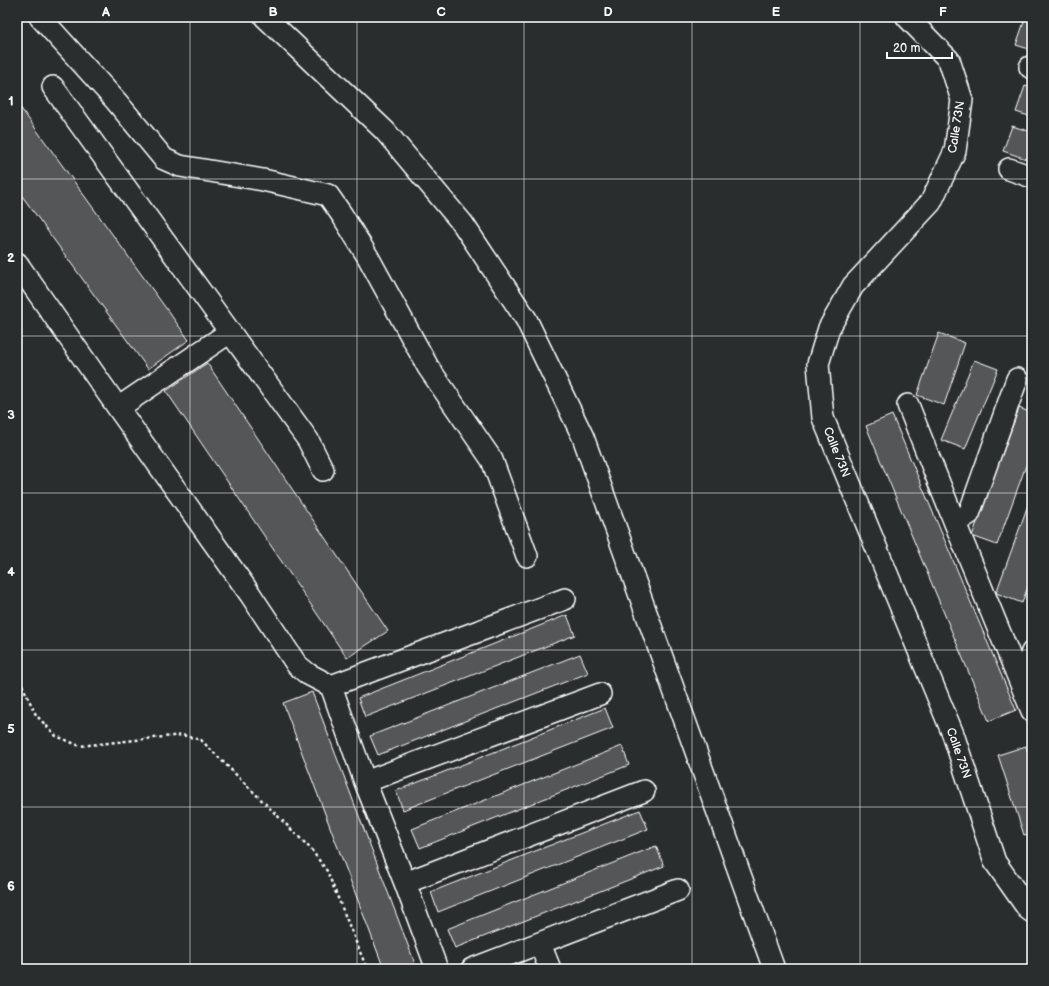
<svg xmlns="http://www.w3.org/2000/svg" width="1049" height="986" viewBox="0 0 1049 986" font-family="'Balsamiq Sans',sans-serif">
  <style>
    .building { fill: #555758; stroke: #fff }
    .lines { fill: none; stroke-linecap: round; stroke-linejoin: round }
    .minor-casing { stroke: #fff; stroke-width: 24 }
    .path { stroke: #fff; stroke-width: 2.5; stroke-dasharray: 3 3; stroke-linecap: butt }
    .minor { stroke: #2a2d2e; stroke-width: 21 }
    .grid { fill: none; stroke: #fff; stroke-width: 1; stroke-opacity: 0.55 }
    .labels { text-anchor: middle; stroke-width: 3; stroke-linejoin: round; paint-order: stroke }
    .street-label { font-size: 12px; fill: #fff; stroke: #2a2d2e }
    .neatline { fill: none; stroke: #fff; stroke-width: 1.5 }
    .grid-label { font-size: 13px; text-anchor: middle; font-weight: bold; fill: #fff }
  </style>
  <rect width="100%" height="100%" fill="#2a2d2e"/>
  <filter id="ink" filterUnits="userSpaceOnUse"><feTurbulence type="fractalNoise" baseFrequency=".025" numOctaves="2"/><feDisplacementMap in="SourceGraphic" scale="8" xChannelSelector="R" yChannelSelector="G"/><feConvolveMatrix kernelMatrix="1 2 1 2 8 2 1 2 1" color-interpolation-filters="sRGB"/></filter>
  <g filter="url(#ink)">
    <path class="building" d="M1025,19L1032,21V50L1016,45Z
      M1025,86L1032,88V117L1016,112Z
      M17,103L189,340L148,369L17,189Z
      M1012,126L1032,132V161L1003,151Z
      M939,333L965,343L944,405L917,395Z
      M974,360L998,369L965,449L941,440Z
      M207,363L388,631L347,658L166,391Z
      M1019,408L1032,413V449L997,545L972,536Z
      M892,415L1016,710L989,721L866,426Z
      M1032,494V575L1022,603L996,593Z
      M567,615L575,635L365,717L358,698Z
      M580,654L588,673L378,755L370,736Z
      M312,692L417,969H384L283,703Z
      M605,708L613,728L403,810L396,791Z
      M622,746L629,765L420,848L412,829Z
      M1026,746L1032,765V833L1024,835L998,755Z
      M640,810L648,829L438,912L431,892Z
      M656,846L664,866L455,948L447,929Z
      M519,964L521,969H505Z"/>
    <g class="lines">
      <defs>
        <path id="minor" d="M40,17L116,101L164,159L180,166L263,180L328,195L342,215L368,257L428,367L492,460L527,556
          M265,17L385,131L463,224L526,319L583,437L774,969
          M907,17L949,60L962,100L955,151L931,202L853,286L829,328L818,364L823,418L953,734L995,862L1028,909L1032,912
          M1030,67L1032,68
          M53,87L230,332
          M1009,169L1032,177
          M17,263L118,408L250,594L297,665L308,674L331,686L365,782L405,883L437,969
          M908,405L955,523L1032,711
          M118,408L230,332L308,440L323,470
          M955,523L969,514L1017,379
          M1018,675L1027,666L1032,652
          M331,686L565,599
          M365,782L600,694
          M405,883L644,791
          M540,944L550,969
          M472,969L678,890"/>
      </defs>
      <use href="#minor" class="minor-casing"/>
      <path class="path" d="M17,674L36,715L56,736L80,746L182,735L201,740L310,848L327,871L367,969"/>
      <use href="#minor" class="minor"/>
    </g>
  </g>
  <path class="grid" d="M190,17V969M357,17V969M524,17V969M692,17V969M860,17V969M17,179H1032M17,336H1032M17,493H1032M17,650H1032M17,807H1032"/>
  <g class="labels">
    <g class="street-label">
      <text transform="translate(956 127) rotate(-81)" y="4">Calle 73N</text>
      <text transform="translate(837 452) rotate(68)" y="4">Calle 73N</text>
      <text transform="translate(959 753) rotate(71)" y="4">Calle 73N</text>
    </g>
  </g>
  <rect width="1049" height="986" fill="none" stroke="#2a2d2e" stroke-width="44"/>
  <path d="M887 52v6h65v-6" fill="none" stroke="#ffffff" stroke-width="2"/>
  <text x="893" y="52" font-size="12" fill="#ffffff" stroke="#2a2d2e" stroke-width="3" paint-order="stroke">20 m</text>
  <rect x="22" y="22" width="1005" height="942" class="neatline"/>
  <g class="grid-label">
    <text x="106" y="16">A</text>
    <text x="273" y="16">B</text>
    <text x="441" y="16">C</text>
    <text x="608" y="16">D</text>
    <text x="776" y="16">E</text>
    <text x="943" y="16">F</text>
    <text x="11" y="105">1</text>
    <text x="11" y="262">2</text>
    <text x="11" y="419">3</text>
    <text x="11" y="576">4</text>
    <text x="11" y="733">5</text>
    <text x="11" y="890">6</text>
  </g>
</svg>
